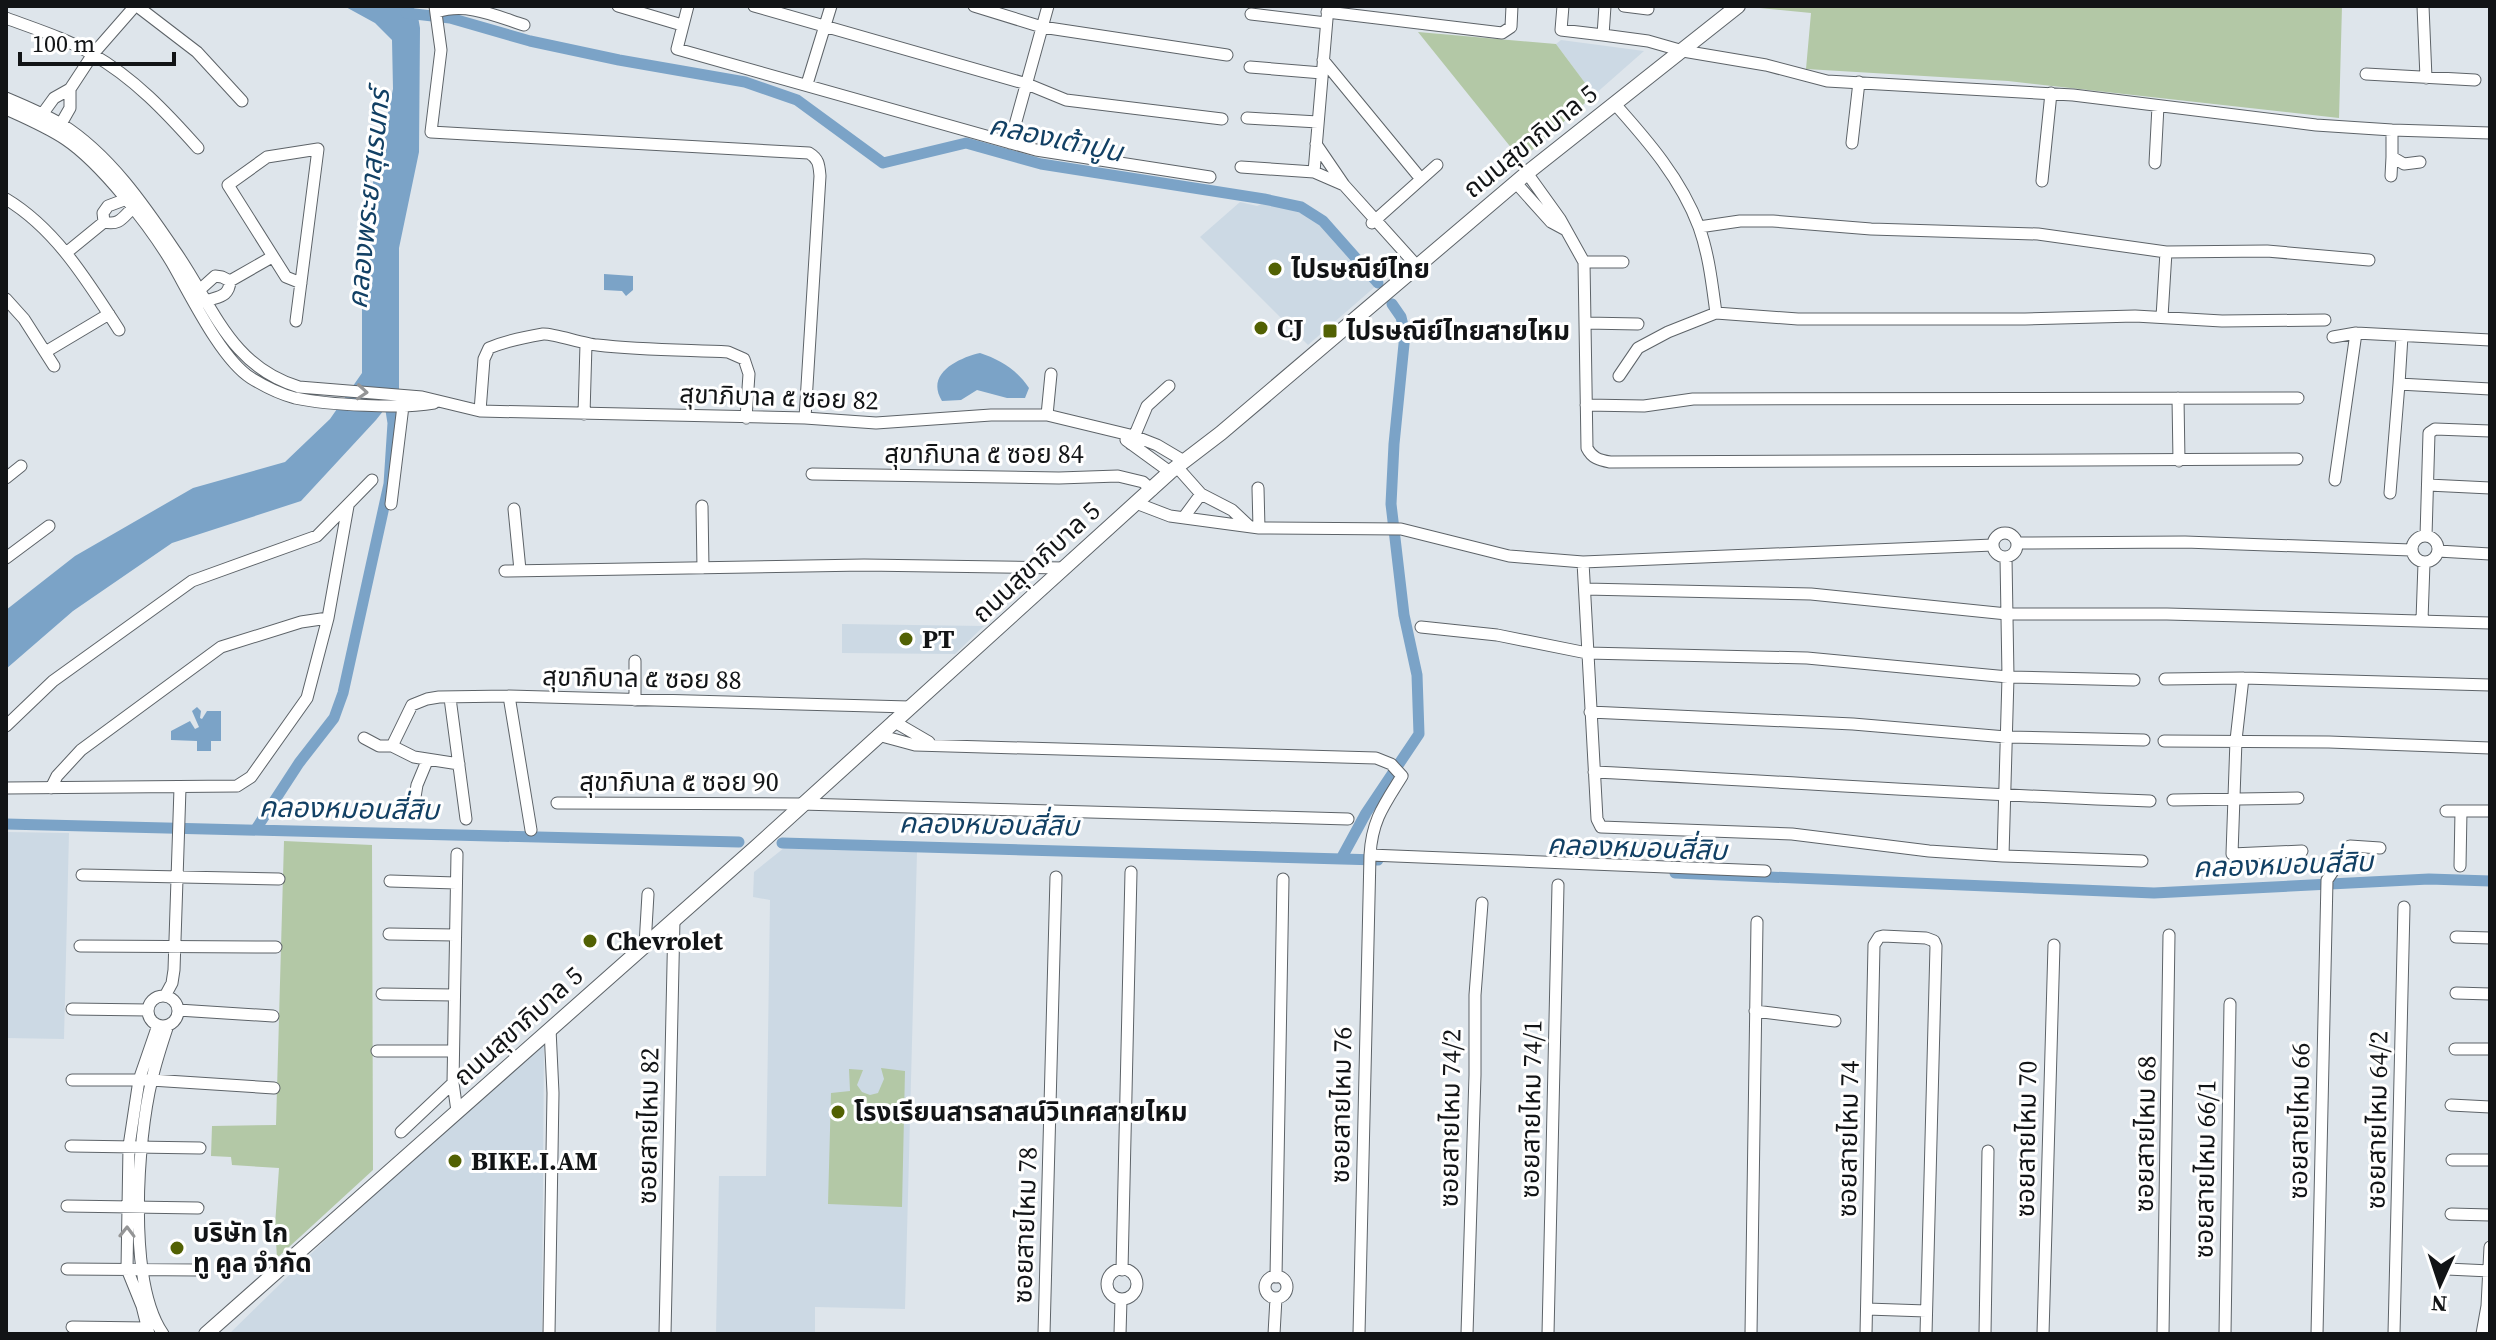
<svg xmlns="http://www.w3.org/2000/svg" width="2496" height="1340" viewBox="0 0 2496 1340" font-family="'Source Serif 4','Noto Sans Thai',serif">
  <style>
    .built { fill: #ccd9e4 }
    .green { fill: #b3c8a6 }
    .water { fill: #7ba3c7 }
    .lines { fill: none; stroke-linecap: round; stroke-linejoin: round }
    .canal { stroke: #7ba3c7; stroke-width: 11 }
    .minor-casing { stroke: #5d6368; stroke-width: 13 }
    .secondary-casing { stroke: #5d6368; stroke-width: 16 }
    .minor { stroke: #fff; stroke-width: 11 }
    .secondary { stroke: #fff; stroke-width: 14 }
    .oneway { stroke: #949596 }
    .poi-dot { fill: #526103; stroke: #fff; stroke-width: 3 }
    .labels { text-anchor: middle; stroke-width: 6; stroke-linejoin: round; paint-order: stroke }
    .street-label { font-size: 26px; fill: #121416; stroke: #fff }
    .poi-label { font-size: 26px; font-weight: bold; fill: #121416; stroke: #fff; text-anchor: start }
    .water-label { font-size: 28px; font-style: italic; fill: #124064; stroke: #fff }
  </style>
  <rect width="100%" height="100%" fill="#dee5eb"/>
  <path class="built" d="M1561,40L1644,51L1594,95L1556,44Z
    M1268,201L1300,210L1319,222L1377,285L1308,345L1200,237L1240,202L1257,206Z
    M842,624L984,626L955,654L842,653Z
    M6,832L69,833L64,1039L6,1038Z
    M784,848L917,852L905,1309L815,1307V1334H716L719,1176H766L770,900L753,897L754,872Z
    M544,1034L542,1334H229L457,1111Z"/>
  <path class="green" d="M1763,6H2342L2339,118L2008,81L1806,69L1811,13L1760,8Z
    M1418,32L1556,44L1594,95L1521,160Z
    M284,841L372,845L373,1170L277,1258L275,1225L279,1168L232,1165L231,1157L211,1156L212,1126L276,1125Z
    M881,1068L905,1071L902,1207L828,1204L831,1093L850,1091L849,1069L863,1070L857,1085L862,1092L870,1095L878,1093L884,1079Z"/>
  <path class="water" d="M344,6H411L417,11L420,28L419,152L399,248V391L376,420L301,501L172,543L73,611L6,669V610L75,556L193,488L285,462L330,419L362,373V234L393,89L392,40L375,23Z
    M604,274L633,276V290L626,296L622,291L604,290Z
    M980,353C1001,360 1017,370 1029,388L1025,398H1007L977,390L961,400L942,401C925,374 958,358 980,353Z
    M197,707L201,711L200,718L202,719L207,711H221V741H211V751H197V741L171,740V731L190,721L195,729L199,727L192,711Z"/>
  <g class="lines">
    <path class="canal" d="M406,13L450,18L530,41L619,60L745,82L797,100L883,163L966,143L1041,164L1264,199L1301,207L1323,221L1378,283
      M6,824L739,842
      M256,829L299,763L334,718L343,693L389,484L393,423L389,398
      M782,843L1378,860
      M1341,859L1366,813L1419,734L1417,675L1404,615L1391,504L1394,444L1405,334L1401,317L1392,304
      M1675,873L2154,893L2429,879L2490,881"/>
    <defs>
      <path id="minor" d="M137,6L197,52L242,101
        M435,6L441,50L431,132L809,153C819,159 819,165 820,176L805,418
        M618,6L682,25
        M688,6L677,49L1036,150L1210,177
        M754,6L1027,84L1066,100L1222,119
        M974,6L1042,27L1227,55
        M1563,6L1561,30L1603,35
        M1605,6L1603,35L1648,41L1683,51L1766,65L1827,81L2073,95L2316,125L2392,130L2490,133
        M1624,6L1648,9
        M2423,6L2426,78
        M437,12C466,2 496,16 524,25
        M1327,12L1502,33L1511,27L1512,6
        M1251,14L1326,23
        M6,18C35,29 65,38 92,54C134,78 166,112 198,148
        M1323,60L1421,179
        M1250,67L1322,73
        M2366,74L2475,80
        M807,84L831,6
        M6,98C25,106 44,114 61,124C109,154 144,205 175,251C213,305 229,366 299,387L422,397L480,411L805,418L876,423L991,415H1047L1134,436L1157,445L1184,461
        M1614,103C1648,141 1681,179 1699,227C1709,255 1712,284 1716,313L1798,319H2025L2135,316L2222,321L2325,320
        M6,109C26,118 47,127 65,139C101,163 150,226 172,263C190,294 221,359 251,378C264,386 280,394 295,398C328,405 402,409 434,403
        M1247,118L1318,122
        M38,120L54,98L70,89L93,54L135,6
        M58,129L70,108V89
        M2392,130V157L2404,164L2420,162
        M1010,143L1048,6
        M1852,143L1859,82
        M1316,144L1344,185
        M2155,163L2158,106
        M1241,167L1314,172L1344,185L1417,266
        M1314,172L1328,7
        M1527,173L1560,219L1584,262L1587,448C1592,458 1599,460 1610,462L2297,459
        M2391,176L2392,157
        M2042,181L2051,93
        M1516,183L1551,222L1564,229
        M6,199C56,229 88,282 119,330
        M104,222L103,213L108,206L132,197
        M1372,223L1437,165
        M1699,227L1740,221H1773L1871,229L2038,234L2166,252L2267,251L2369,260
        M66,253L104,222C121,226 123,216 135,206
        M1584,262H1623
        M195,294L215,276L222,277L230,281
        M6,299L24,319L54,366
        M204,302C216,296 229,299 230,281L272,257
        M2162,317L2166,252
        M296,321L318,149L267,157L228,185L286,277L301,283
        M1586,323L1638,324
        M2333,337L2356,333L2490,340
        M47,351L109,314
        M1619,376L1638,348L1668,332L1716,313
        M2399,384L2402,336
        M2178,398L2179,461
        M1586,405L1644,406L1693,399L2298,398
        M480,411L484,359L489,348C506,341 525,337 543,334C552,333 584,344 597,345C641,350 684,350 728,352L744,359L749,374L746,418
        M584,414L586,344
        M1047,415L1051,374
        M1126,440L1170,472
        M1131,444L1147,406L1169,386
        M1177,467L1201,494L1232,510L1249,526
        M812,474L1059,478L1118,476L1143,482L1152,490
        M6,478L21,466
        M2335,480L2356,333
        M2428,485L2490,488
        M1258,488L1259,528
        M2390,493L2399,384L2490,389
        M1136,503L1170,516L1259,528L1401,529L1509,556L1583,562L1993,545
        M391,504L403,406
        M702,506L703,568
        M514,509L520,570
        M1184,517L1201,494
        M1993 545a12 12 0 1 1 24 0a12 12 0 1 1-24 0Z
        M2412 549a13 13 0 1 1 26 0a13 13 0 1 1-26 0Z
        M2426,536L2429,433L2435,429L2490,431
        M2018,543L2185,542L2411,550
        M2438,551L2490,554
        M6,558L49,526
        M1583,562L1597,819L1601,827L1792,834L1929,851L2003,856L2142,861
        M505,571L864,565L1064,568
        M1585,589L1811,594L2007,614H2167L2490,623
        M2422,620L2424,563
        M1421,627L1497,635L1587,653L1807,658L2008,677L2134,680
        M635,661V700
        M2243,678L2236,740L2232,854L2302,851
        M2165,679L2243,678L2490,685
        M450,698L466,819
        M1590,712L1853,724L2006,737L2144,740
        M893,721L929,742
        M6,726L53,681L192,581L317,536L372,480
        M878,735L915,745L1376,758L1391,764L1402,776C1384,805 1372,820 1370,855
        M364,738L379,746H392L414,757L459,764
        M2164,741L2329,742L2490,748
        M392,746L412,705L427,699L439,697L509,696
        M1594,772C1779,781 1964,795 2150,801
        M6,788L237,786L251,777L307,698L328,618L348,506
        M51,788L57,776L81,750L221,647L301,622L328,618
        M2173,800L2298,798
        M414,803L417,785L427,761
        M557,803L801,804L1348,819
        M2446,811H2490
        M531,830L509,696L909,707
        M457,854L453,1083L457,1111
        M2003,856L2008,677L2006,558
        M2460,866L2461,811
        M82,875L279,879
        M390,881L456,883
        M389,934L455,935
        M2456,937L2490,938
        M645,945L648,894
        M80,946L276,947
        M2456,993L2490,994
        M382,994L454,995
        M165,996L172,983L174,970L180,788
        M148 1011a15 15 0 1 1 30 0a15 15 0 1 1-30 0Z
        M72,1009L148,1010
        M178,1010L273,1016
        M1755,1011L1835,1021
        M2455,1049H2490
        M377,1051H453
        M72,1080H151L274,1088
        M2451,1105L2490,1107
        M401,1132L453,1083
        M71,1146L200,1148
        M2452,1160H2490
        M67,1206L198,1208
        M2451,1214L2490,1215
        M67,1269L199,1270
        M2447,1269L2490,1271
        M1107 1284a15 15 0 1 1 30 0a15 15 0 1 1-30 0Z
        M1122,1270L1131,872
        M1265 1287a11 11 0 1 1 22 0a11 11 0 1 1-22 0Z
        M1276,1277L1283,879
        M1867,1309L1926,1311
        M72,1327L146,1328
        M149,1334L142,1306L127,1269L129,1146L139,1080L158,1025
        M163,1334C127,1282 137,1140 152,1079C156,1061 162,1043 168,1025
        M549,1334L553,1093L550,1029
        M665,1334L674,919
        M1044,1334L1056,877
        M1120,1334L1121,1299
        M1274,1334L1276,1298
        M1359,1334L1370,855L1765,871
        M1467,1334L1475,1075V995L1482,903
        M1548,1334L1558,885
        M1751,1334L1757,922
        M1866,1334L1874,945L1879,937L1883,936L1926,938L1934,941L1936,946L1926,1334
        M1985,1334L1988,1151
        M2043,1334L2054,945
        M2163,1334L2169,935
        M2225,1334L2230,1004
        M2317,1334L2327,880L2350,846L2380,848
        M2394,1334L2404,907
        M2482,1334L2487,1306L2490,1247"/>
      <path id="secondary" d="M206,1334L754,849L1170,472L1221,433L1527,173L1738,6"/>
    </defs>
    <use href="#minor" class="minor-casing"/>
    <use href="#secondary" class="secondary-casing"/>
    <use href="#minor" class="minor"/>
    <use href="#secondary" class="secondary"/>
  </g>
  <defs><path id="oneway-chevron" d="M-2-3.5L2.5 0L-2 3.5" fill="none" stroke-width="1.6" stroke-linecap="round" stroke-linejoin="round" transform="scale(2)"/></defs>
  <g class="oneway">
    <use href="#oneway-chevron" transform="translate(362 392) rotate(4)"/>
    <use href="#oneway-chevron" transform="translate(127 1232) rotate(-89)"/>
  </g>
  <g class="poi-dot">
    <circle cx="1275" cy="269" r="8"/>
    <circle cx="1261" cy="328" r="8"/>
    <rect x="1322" y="323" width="16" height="16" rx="4"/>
    <circle cx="906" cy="639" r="8"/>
    <circle cx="590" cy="941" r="8"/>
    <circle cx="838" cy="1112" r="8"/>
    <circle cx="455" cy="1161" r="8"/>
    <circle cx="177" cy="1248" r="8"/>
  </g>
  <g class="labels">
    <g class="street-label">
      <text transform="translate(1530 141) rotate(-39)" y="9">ถนนสุขาภิบาล 5</text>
      <text transform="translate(779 397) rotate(2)" y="9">สุขาภิบาล ๕ ซอย 82</text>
      <text x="984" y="463">สุขาภิบาล ๕ ซอย 84</text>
      <text transform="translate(1036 562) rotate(-43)" y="9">ถนนสุขาภิบาล 5</text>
      <text transform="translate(642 678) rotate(1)" y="9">สุขาภิบาล ๕ ซอย 88</text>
      <text x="679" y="791">สุขาภิบาล ๕ ซอย 90</text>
      <text transform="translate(518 1026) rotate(-42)" y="9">ถนนสุขาภิบาล 5</text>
      <text transform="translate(1341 1105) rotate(-89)" y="9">ซอยสายไหม 76</text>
      <text transform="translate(1531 1109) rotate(-89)" y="9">ซอยสายไหม 74/1</text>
      <text transform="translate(1450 1118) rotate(-89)" y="9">ซอยสายไหม 74/2</text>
      <text transform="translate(2377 1120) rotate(-89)" y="9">ซอยสายไหม 64/2</text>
      <text transform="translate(2299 1121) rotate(-89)" y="9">ซอยสายไหม 66</text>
      <text transform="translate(648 1126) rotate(-89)" y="9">ซอยสายไหม 82</text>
      <text transform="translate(2145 1134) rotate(-89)" y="9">ซอยสายไหม 68</text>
      <text transform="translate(1848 1139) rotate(-89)" y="9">ซอยสายไหม 74</text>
      <text transform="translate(2026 1139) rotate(-89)" y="9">ซอยสายไหม 70</text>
      <text transform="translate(2205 1169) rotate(-89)" y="9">ซอยสายไหม 66/1</text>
      <text transform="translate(1025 1225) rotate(-88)" y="9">ซอยสายไหม 78</text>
    </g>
    <g class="poi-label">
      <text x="1291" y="278">ไปรษณีย์ไทย</text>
      <text x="1277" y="337">CJ</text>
      <text x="1346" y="340">ไปรษณีย์ไทยสายไหม</text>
      <text x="922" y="648">PT</text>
      <text x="606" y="950">Chevrolet</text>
      <text x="854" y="1121">โรงเรียนสารสาสน์วิเทศสายไหม</text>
      <text x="471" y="1170">BIKE.I.AM</text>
      <text x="193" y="1242">บริษัท โก<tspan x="193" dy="30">ทู คูล จำกัด</tspan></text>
    </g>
    <g class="water-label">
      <text transform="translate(1056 138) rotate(12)" y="10">คลองเต้าปูน</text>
      <text transform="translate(368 199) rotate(-84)" y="10">คลองพระยาสุเรนทร์</text>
      <text transform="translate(349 808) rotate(1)" y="10">คลองหมอนสี่สิบ</text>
      <text transform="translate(989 824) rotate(1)" y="10">คลองหมอนสี่สิบ</text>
      <text transform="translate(1637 847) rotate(2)" y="10">คลองหมอนสี่สิบ</text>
      <text transform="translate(2283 864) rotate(-2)" y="10">คลองหมอนสี่สิบ</text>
    </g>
  </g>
  <rect width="2496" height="1340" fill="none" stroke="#121416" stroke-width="16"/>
  <g transform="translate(2440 1284) rotate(183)" stroke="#ffffff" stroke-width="6" paint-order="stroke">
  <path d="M0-6L14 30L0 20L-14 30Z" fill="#121416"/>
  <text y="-12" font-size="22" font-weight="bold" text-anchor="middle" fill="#121416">N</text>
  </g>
  <path d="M20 52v12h154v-12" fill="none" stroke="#121416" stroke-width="4"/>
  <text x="32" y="52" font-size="24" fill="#121416" stroke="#ffffff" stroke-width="6" paint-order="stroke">100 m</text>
</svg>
